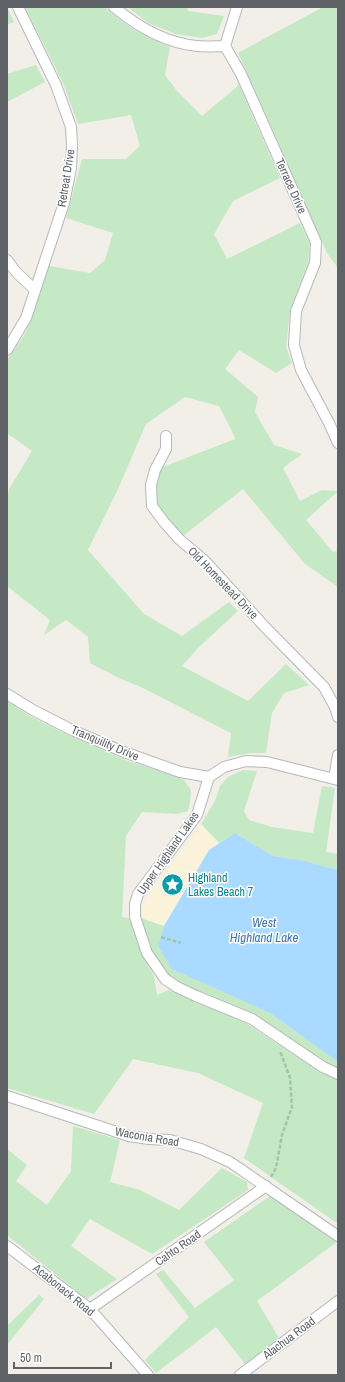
<svg xmlns="http://www.w3.org/2000/svg" width="345" height="1382" viewBox="0 0 345 1382" font-family="'Archivo Narrow',sans-serif">
  <style>
    .green { fill: #c5e8c5 }
    .sand { fill: #fbf3d9 }
    .water { fill: #aadaff }
    .lines { fill: none; stroke-linecap: round; stroke-linejoin: round }
    .minor-casing { stroke: #b5b8bc; stroke-width: 12 }
    .path { stroke: #9cc7a9; stroke-width: 2.5; stroke-dasharray: 4 2; stroke-linecap: butt }
    .minor { stroke: #fff; stroke-width: 10 }
    .labels { text-anchor: middle; stroke-width: 3; stroke-linejoin: round; paint-order: stroke }
    .street-label { font-size: 12px; fill: #5f6368; stroke: #fff }
    .culture-label { font-size: 12px; fill: #0d838f; stroke: #fff; text-anchor: start }
    .water-label { font-size: 13px; font-style: italic; fill: #4174aa; stroke: #fff }
  </style>
  <rect width="100%" height="100%" fill="#f1efe8"/>
  <path class="green" d="M7,7L14,22L7,25Z
    M25,7H105C124,26 146,37 170,47L165,75L177,91L202,116L239,85L280,178L233,201L214,234L227,259L300,223L310,244L308,263L290,310L286,347L292,363L276,373L239,350L225,369L258,397L255,412L274,445L302,454L283,468L300,501L322,490L338,491L306,520L333,552L338,551V587L305,564L243,489L179,539L152,506L155,470L235,439L232,431L219,406L185,397L146,424L118,489L88,550L144,614L182,636L229,602L238,611L198,648L182,666L248,701L286,664L309,685L284,693L272,713L266,753H250L228,757L231,733L143,688L119,678L90,663L88,637L66,620L44,635L50,620L7,586V502L9,489L32,451L7,433V360L25,334L34,312L49,266L90,273L105,260L113,233L66,218L82,159H126L140,146L131,115L78,124L63,83Z
    M129,7H187L188,11L224,16L217,34L202,38L176,34L148,23L129,8Z
    M323,7H338V268L327,253L238,53Z
    M36,65L45,82L7,102V74Z
    M7,701L30,716L70,736L128,761L163,772L184,780L191,790L190,803L188,811L177,814L142,812L126,836L122,917L129,918L142,955L154,976L157,995L169,990L246,1023L319,1071L338,1079V1224L244,1158L263,1103L198,1073L133,1059L94,1114L7,1088Z
    M243,770L257,771L244,811L249,820L272,827L313,833L322,786L335,788L326,852L338,854V870L301,860L273,856L235,833L219,843L201,824L215,801L220,786L228,777Z
    M141,918L164,926L158,946L173,969L270,1013L338,1062V1069L324,1062L303,1049L277,1029L253,1015L198,993L180,983L168,974L152,951Z
    M73,1126L120,1140L110,1182L140,1190L179,1210L222,1168L247,1182L248,1190L152,1254L90,1219L71,1246L117,1279L86,1299L7,1235V1149L27,1165L16,1181L47,1205L71,1171Z
    M270,1196L337,1242L257,1301L279,1338L245,1364L216,1327L156,1373L145,1360L189,1317L156,1274L163,1270L195,1308L234,1280L204,1242Z
    M39,1295L44,1299L7,1345V1326Z"/>
  <path class="sand" d="M201,824L219,843L209,850L164,926L141,918L143,903Z"/>
  <path class="water" d="M235,833L273,856L301,860L338,870V1062L270,1013L172,969L158,946L164,926L209,850Z"/>
  <g class="lines">
    <defs>
      <path id="minor" d="M114,7C138,27 166,43 197,46C206,47 216,46 225,46L241,74L316,242L315,263L296,311L294,345L301,370L329,423L338,443
        M225,46L237,7
        M7,260L16,272L35,290
        M7,350L26,318L64,203L71,168L72,146L71,127L56,85L18,7
        M166,436V449L155,470L151,485L152,506L164,522L179,539L205,561L264,626L324,687L335,707L338,717
        M7,694L33,710L74,731L124,752L180,772L209,777
        M334,779L338,755
        M338,780L267,762L246,761L224,767L209,777L197,815L138,894L135,904V917L147,953L165,979L177,987L196,996L252,1019L323,1067L338,1074
        M7,1096L129,1136L149,1139L170,1140L201,1149L230,1162L338,1236
        M7,1246L90,1309L148,1375
        M90,1309L266,1186
        M240,1375L338,1301"/>
    </defs>
    <use href="#minor" class="minor-casing"/>
    <path class="path" d="M161,937L181,943
      M271,1177L276,1168L282,1135L292,1107L290,1078L280,1051"/>
    <use href="#minor" class="minor"/>
  </g>
  <defs>
    <symbol id="sight-disc" viewBox="-11 -11 22 22"><circle r="9.5" fill="#0f9aa8" stroke="#fff"/><path d="M0-6L1.8-2.2L6-1.7L2.9 1.2L3.7 5.4L0 3.3L-3.7 5.4L-2.9 1.2L-6-1.7L-1.8-2.2Z" fill="#fff"/></symbol>
  </defs>
  <g fill-rule="evenodd">
    <use href="#sight-disc" x="160" y="872" width="25" height="25"/>
  </g>
  <g class="labels">
    <g class="street-label">
      <text transform="translate(66 178) rotate(-81)" y="4">Retreat Drive</text>
      <text transform="translate(291 186) rotate(66)" y="4">Terrace Drive</text>
      <text transform="translate(223 583) rotate(46)" y="4">Old Homestead Drive</text>
      <text transform="translate(105 743) rotate(23)" y="4">Tranquility Drive</text>
      <text transform="translate(168 853) rotate(-55)" y="4">Upper Highland Lakes</text>
      <text transform="translate(147 1137) rotate(10)" y="4">Waconia Road</text>
      <text transform="translate(178 1248) rotate(-35)" y="4">Cahto Road</text>
      <text transform="translate(64 1290) rotate(39)" y="4">Acabonack Road</text>
      <text transform="translate(289 1338) rotate(-37)" y="4">Alachua Road</text>
    </g>
    <g class="culture-label">
      <text x="188" y="882">Highland<tspan x="188" dy="14">Lakes Beach 7</tspan></text>
    </g>
    <g class="water-label">
      <text x="264" y="927">West<tspan x="264" dy="15">Highland Lake</tspan></text>
    </g>
  </g>
  <rect width="345" height="1382" fill="none" stroke="#5f6368" stroke-width="16"/>
  <path d="M14 1362v6h97v-6" fill="none" stroke="#5f6368" stroke-width="2"/>
  <text x="20" y="1362" font-size="12" fill="#5f6368" stroke="#ffffff" stroke-width="3" paint-order="stroke">50 m</text>
</svg>
